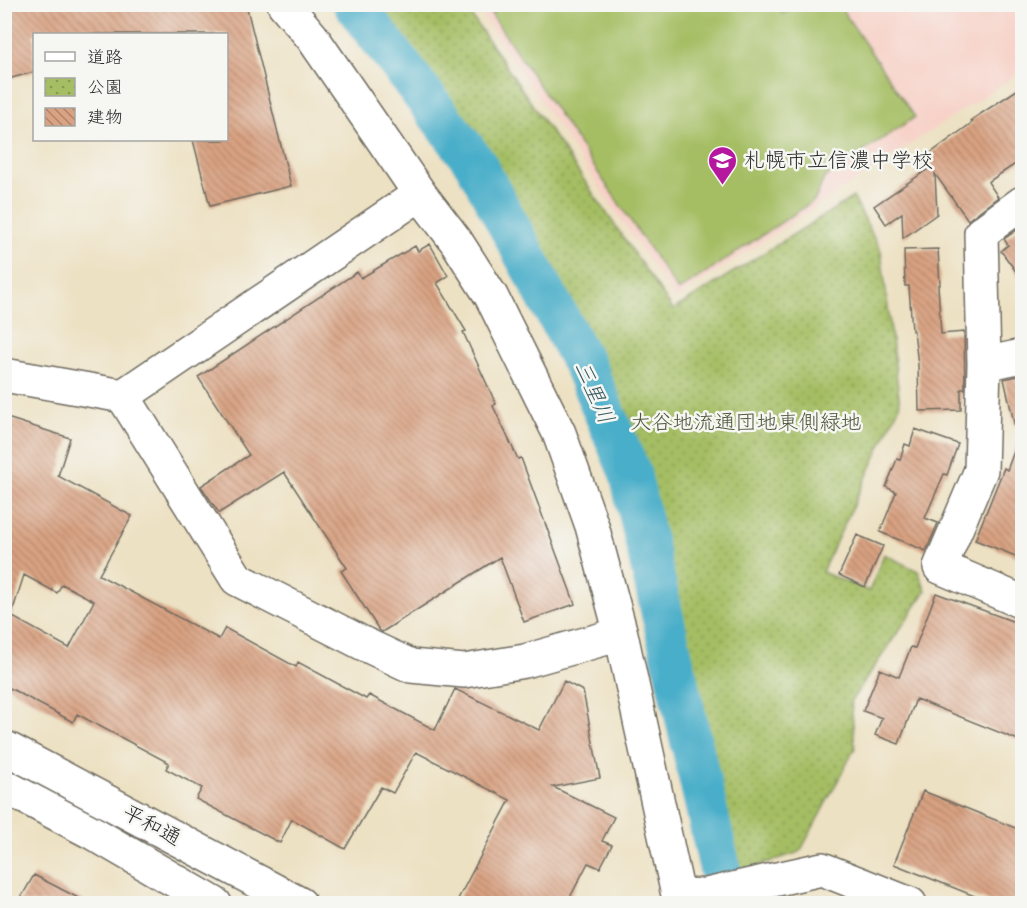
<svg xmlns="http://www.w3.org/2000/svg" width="1027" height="908" viewBox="0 0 1027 908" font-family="Mynerve,'Klee One',sans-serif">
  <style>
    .built { fill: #f7d1c7 }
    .park { fill: url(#park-dots); stroke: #687447; stroke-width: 1.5 }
    .pitch { fill: #a5be63; stroke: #687447; stroke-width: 1.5 }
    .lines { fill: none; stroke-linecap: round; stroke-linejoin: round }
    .river { stroke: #49aec9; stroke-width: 42 }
    .building { fill: url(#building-back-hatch); fill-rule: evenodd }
    .minor-casing { stroke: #6f6b60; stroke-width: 36 }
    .minor { stroke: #fff; stroke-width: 33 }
    .labels { text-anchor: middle; stroke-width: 5; stroke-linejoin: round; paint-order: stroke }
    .poi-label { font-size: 21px; fill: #2b2b2b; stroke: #f6f6f2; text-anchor: start }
    .park-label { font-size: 21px; fill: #50573c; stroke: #f6f6f2 }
    .street-label { font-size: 21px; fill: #2b2b2b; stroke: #f6f6f2 }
    .water-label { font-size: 22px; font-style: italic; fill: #365962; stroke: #f6f6f2 }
  </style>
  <defs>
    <pattern id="park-dots" width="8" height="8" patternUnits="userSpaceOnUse" patternTransform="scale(1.5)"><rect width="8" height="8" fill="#a5be63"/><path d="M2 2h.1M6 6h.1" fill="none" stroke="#879b52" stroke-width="1.8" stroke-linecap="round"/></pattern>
    <pattern id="building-back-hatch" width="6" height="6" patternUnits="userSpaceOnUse" patternTransform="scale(1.5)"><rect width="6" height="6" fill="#d9a282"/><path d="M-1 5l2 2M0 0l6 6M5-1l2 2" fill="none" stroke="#b0846b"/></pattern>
  </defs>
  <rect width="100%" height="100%" fill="#f6f6f2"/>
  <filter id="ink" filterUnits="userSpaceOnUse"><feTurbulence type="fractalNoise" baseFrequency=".0167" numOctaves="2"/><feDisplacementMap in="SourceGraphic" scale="12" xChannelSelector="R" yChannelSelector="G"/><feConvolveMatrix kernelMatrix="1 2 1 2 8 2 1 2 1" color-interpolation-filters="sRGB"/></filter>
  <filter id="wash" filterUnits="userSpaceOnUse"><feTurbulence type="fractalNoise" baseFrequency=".008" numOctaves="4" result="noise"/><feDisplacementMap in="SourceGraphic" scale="24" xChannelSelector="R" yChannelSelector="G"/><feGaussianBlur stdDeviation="1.35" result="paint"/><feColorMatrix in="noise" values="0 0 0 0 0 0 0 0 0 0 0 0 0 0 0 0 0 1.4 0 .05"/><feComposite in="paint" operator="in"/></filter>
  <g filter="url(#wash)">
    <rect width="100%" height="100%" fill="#ede1c3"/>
    <path class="built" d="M491,4L1022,5V71L675,299L480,12Z"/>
    <path class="park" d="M369,5H464L673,310L853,197L881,251L900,405L822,572L869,591L884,554L918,571L926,591L851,701L855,748L800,852L732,874L594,367L517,208Z"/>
    <path class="pitch" d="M504,4H776L783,14L798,5H839L915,117L824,178L815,200L678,291L491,14Z"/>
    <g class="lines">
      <path class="river" d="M354,4L475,163L585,367L630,473L728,904"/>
    </g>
    <g id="blocks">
      <path class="building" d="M4,4H246L291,186L210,206L193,140H226V34H34V72L4,80Z
        M1023,86V159L988,182L998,197L968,220L935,174L937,214L903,238L902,213L886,224L874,206L931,167L924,158L973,122L971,120Z
        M1020,228L1023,231V281L1001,251L1008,245L1004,239Z
        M430,244L448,276L437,283L466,331L463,332L496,404L493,406L518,459L521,458L575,604L524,622L500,557L382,632L379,630L341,571L347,568L284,472L219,513L201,486L249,455L198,377L357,272L361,278L415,246L418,251Z
        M938,249L940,285H938L941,334L964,332L965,389H961V410L919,411L918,365L914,331H912L909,286H905L904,250Z
        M1023,375V426L1015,427L1004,379Z
        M4,417L70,438L58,476L132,516L99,575L219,639L225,628L296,667L298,662L366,699L369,695L435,730L455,689L539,730L564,681L583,691L600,778L553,787L614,817L602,841L612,845L600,868L588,863L567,903H456L510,800L416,752L393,793L381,787L345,849L292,819L280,843L196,799L202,788L166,769L169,763L77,714L73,722L4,685ZM24,575L57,593L62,584L94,601L69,648L11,616Z
        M915,429L958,444L947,475L944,474L925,518L938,523L926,551L880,532L896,492L886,487L897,459L900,460L905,444L910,446Z
        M1021,433H1023V559L975,540L1004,468L1007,470Z
        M857,535L883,546L865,587L839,575Z
        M936,593L1023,625V742L916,699L899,744L875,735L882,718L863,711L880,669L899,677L911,647L915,648Z
        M923,791L1023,831V903H992L894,864Z
        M34,875L88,903H18Z"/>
    </g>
  </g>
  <g filter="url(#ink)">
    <use href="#blocks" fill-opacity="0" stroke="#6f6b60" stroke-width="1.5"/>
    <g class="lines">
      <defs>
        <path id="minor" d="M284,4L312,37L420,194L456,241L491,296L559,433L592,526L621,634L680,904
          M1022,203L981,233L984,364L981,470L940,567L1022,602
          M984,364L1022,356
          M4,375L123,396L420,194
          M123,396L237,579L364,644L411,666L464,671L525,661L621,634
          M4,747L300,904
          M4,786L93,833L215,904
          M679,896L706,895L822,869L910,904"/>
      </defs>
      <use href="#minor" class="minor-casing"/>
      <use href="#minor" class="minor"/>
    </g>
  </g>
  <defs>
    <symbol id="school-pin" viewBox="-11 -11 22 30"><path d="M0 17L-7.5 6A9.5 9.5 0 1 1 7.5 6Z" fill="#b5179e" stroke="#f6f6f2"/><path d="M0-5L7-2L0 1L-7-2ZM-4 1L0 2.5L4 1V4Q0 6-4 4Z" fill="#fff"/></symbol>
  </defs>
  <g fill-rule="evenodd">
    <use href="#school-pin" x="706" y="144" width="33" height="45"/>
  </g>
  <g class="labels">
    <g class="poi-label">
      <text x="744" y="167">札幌市立信濃中学校</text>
    </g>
    <g class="park-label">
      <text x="746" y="429">大谷地流通団地東側緑地</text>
    </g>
    <g class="street-label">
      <text transform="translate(152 825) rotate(28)" y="7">平和通</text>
    </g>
    <g class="water-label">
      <text transform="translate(595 392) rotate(66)" y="8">三里川</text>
    </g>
  </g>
  <rect width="1027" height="908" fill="none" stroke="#f6f6f2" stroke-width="24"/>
  <rect x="33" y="33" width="195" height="108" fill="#f6f6f2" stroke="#a5a5a2" stroke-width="1.5"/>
  <rect x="45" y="52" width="30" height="9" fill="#ffffff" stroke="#a5a5a2" stroke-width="1.5"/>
  <text x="87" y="63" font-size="18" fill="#2b2b2b">道路</text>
  <rect x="45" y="78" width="30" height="18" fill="url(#park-dots)" stroke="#a5a5a2" stroke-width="1.5"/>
  <text x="87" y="93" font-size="18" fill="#2b2b2b">公園</text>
  <rect x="45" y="108" width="30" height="18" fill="url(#building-back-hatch)" stroke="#a5a5a2" stroke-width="1.5"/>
  <text x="87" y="123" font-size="18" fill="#2b2b2b">建物</text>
</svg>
